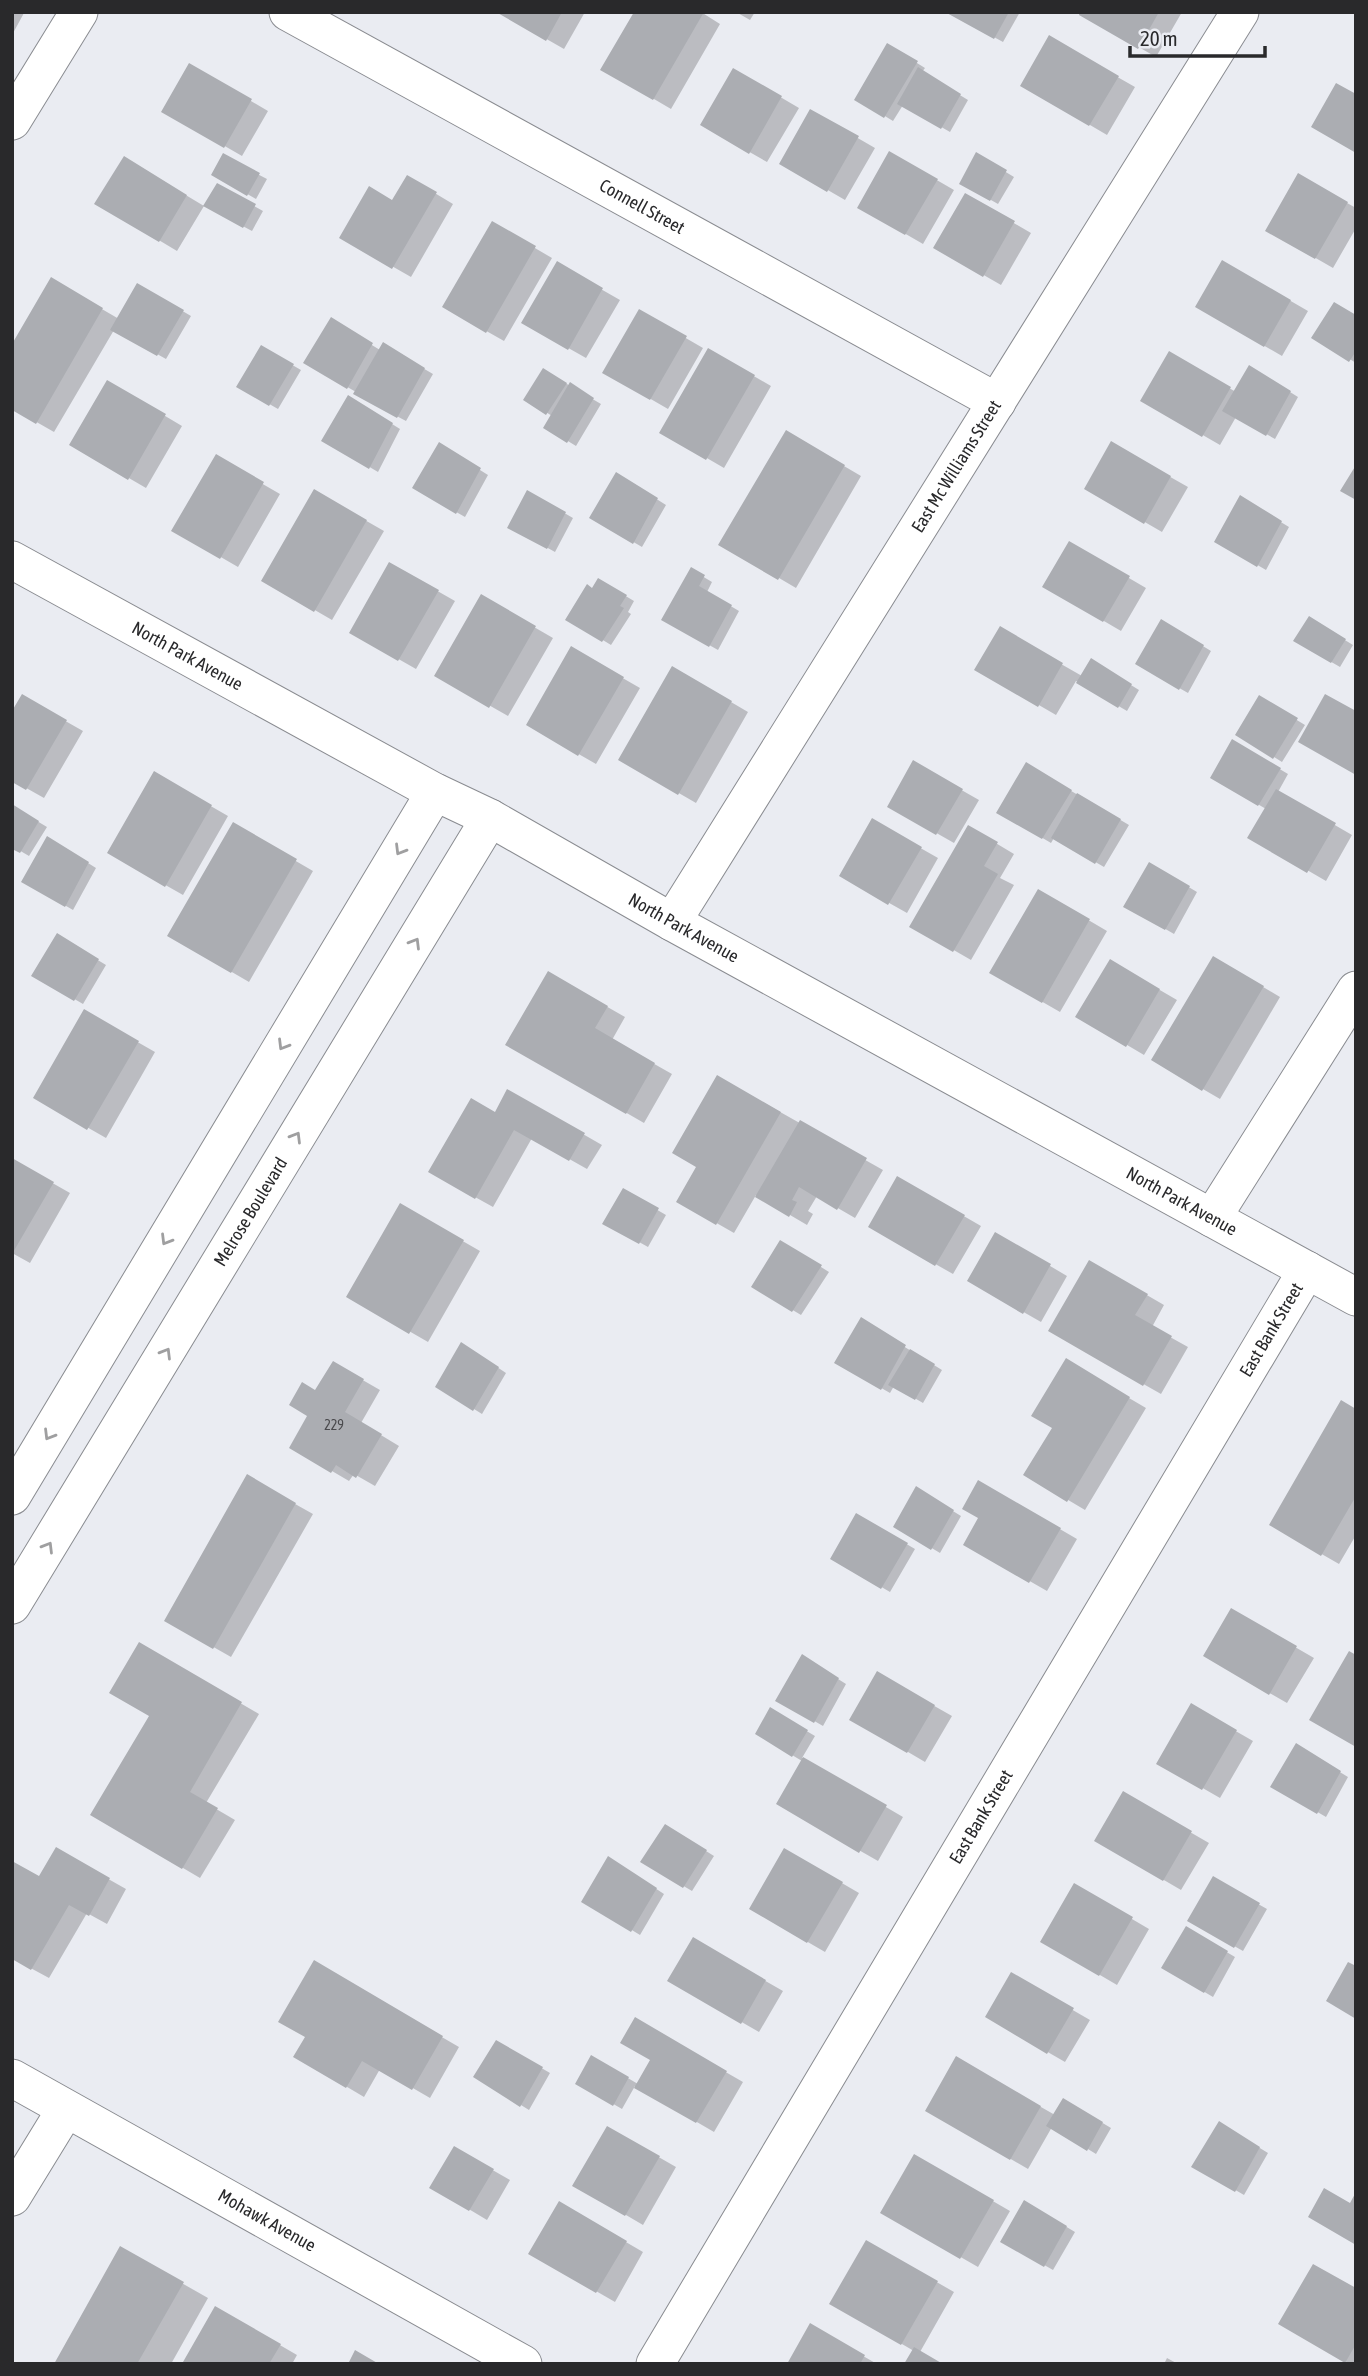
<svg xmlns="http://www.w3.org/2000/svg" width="1368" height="2376" viewBox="0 0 1368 2376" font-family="'Asap Condensed',sans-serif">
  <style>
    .shadow { fill: #0003 }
    .building { fill: #abadb2 }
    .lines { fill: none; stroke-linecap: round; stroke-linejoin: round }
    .minor-casing { stroke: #8a8c91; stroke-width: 39 }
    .minor { stroke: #fff; stroke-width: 37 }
    .oneway { stroke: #9f9fa0 }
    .labels { text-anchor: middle; stroke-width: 5; stroke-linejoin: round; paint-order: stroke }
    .number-label { font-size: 14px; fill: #4a4a4d }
    .street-label { font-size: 18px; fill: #29292b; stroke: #eaecf2 }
  </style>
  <rect width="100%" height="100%" fill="#eaecf2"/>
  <path class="shadow" d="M12,12L24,13L12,35Z
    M499,12H585L564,49Z
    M701,12L720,24L671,109L603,69Z
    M736,12H755L750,20Z
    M948,12H1020L1003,42Z
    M1082,12H1182L1156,57L1081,14Z
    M1049,38L1135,87L1107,135L1022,85Z
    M888,45L925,68L922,72L968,100L950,132L903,105L893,121L857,99Z
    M190,65L268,111L242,156L164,111Z
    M734,70L799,108L767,162L702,125Z
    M811,111L875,148L845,200L781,163Z
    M890,153L954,190L923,244L859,207Z
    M976,154L1014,177L998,204L961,183Z
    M223,156L267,179L256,199L214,175Z
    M124,158L204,206L177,251L97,203Z
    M1299,176L1356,208V228L1333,268L1267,230Z
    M408,177L453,204L411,277L341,237L393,203Z
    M217,185L263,211L252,231L205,206Z
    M966,195L1031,233L1001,285L935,247Z
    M492,223L552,258L504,341L444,307Z
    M1223,262L1308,311L1282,356L1197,307Z
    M557,264L620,300L586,358L524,323Z
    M52,280L119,319L138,285L191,316L166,359L114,330L54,432L12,408Z
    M639,311L703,348L668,409L604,372Z
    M1356,317V363L1314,337Z
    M331,320L380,350L383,345L433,374L406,421L355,394L356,392L306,363Z
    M261,347L301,370L278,409L238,386Z
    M709,350L771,386L724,468L662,432Z
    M1169,353L1236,392L1250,367L1298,397L1275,439L1236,417L1220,445L1142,400Z
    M543,370L601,404L576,446L545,427L552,416L526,399Z
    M108,382L182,426L146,488L72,445Z
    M349,397L400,429L378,472L324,440Z
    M786,432L861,476L796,588L721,544Z
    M1112,444L1188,487L1162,532L1086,488Z
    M440,445L488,475L465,517L414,488Z
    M216,457L280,494L238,567L174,530Z
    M617,474L666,505L642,547L592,518Z
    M314,491L384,531L332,620L263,580Z
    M528,492L573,518L555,552L510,527Z
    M1241,498L1289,527L1266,570L1216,541Z
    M1069,543L1146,588L1121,631L1044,586Z
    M390,564L455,601L416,669L351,632Z
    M692,570L712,582L707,592L739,611L718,650L663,619Z
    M599,580L634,601L628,612L631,614L611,645L568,619Z
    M482,597L553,638L508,716L436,675Z
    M1309,618L1353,645L1340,667L1295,641Z
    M1162,621L1211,651L1188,693L1137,664Z
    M1000,629L1082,676L1092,661L1139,690L1127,711L1076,681L1056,715L977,669Z
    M572,649L640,688L596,764L528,725Z
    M673,668L748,712L696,803L620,759Z
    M23,697L83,731L44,798L12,780Z
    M1259,697L1305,725L1282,762L1237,734Z
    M1233,741L1288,774L1278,792L1352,835L1326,881L1250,837L1266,809L1212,777Z
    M914,763L979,800L954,843L889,806Z
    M1027,765L1129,825L1104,867L1054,838L1051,843L999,812Z
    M155,774L228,816L183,895L109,853Z
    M12,806L47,827L29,856L12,846Z
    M873,821L938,858L907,913L841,876Z
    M234,825L313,871L249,982L170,936Z
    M969,827L1014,854L1000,878L1014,885L971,960L912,926Z
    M48,838L96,868L73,910L23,881Z
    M1150,864L1197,892L1174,934L1126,906Z
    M1039,891L1107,931L1060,1012L992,973Z
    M58,936L106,965L83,1004L33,975Z
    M1214,958L1280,997L1220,1099L1153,1060Z
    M1110,961L1177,1000L1144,1055L1078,1016Z
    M548,973L625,1017L612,1040L672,1074L644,1123L507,1044Z
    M85,1012L155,1052L106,1138L36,1098Z
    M718,1077L883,1170L855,1218L817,1196L808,1211L813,1214L807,1225L756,1195L734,1233L678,1201L698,1166Z
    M508,1091L602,1145L587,1169L532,1138L493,1207L430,1172L495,1114Z
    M12,1160L70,1193L30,1263L12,1253Z
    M898,1178L981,1226L953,1274L870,1227Z
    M623,1190L666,1215L648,1247L605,1223Z
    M400,1205L480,1251L428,1342L348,1296Z
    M996,1234L1067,1276L1041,1322L969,1281Z
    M781,1242L829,1272L801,1315L754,1287Z
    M1090,1262L1164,1305L1152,1327L1188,1347L1161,1394L1050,1331Z
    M861,1320L942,1370L923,1403L894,1386L890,1393L836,1362Z
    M470,1349L506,1373L482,1414L437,1386Z
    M1066,1361L1146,1408L1085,1510L1026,1475L1054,1428Z
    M333,1363L380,1390L361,1423L399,1446L375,1486L354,1474L349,1481L291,1447L310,1415L316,1392Z
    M1356,1411V1535L1339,1564L1271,1525Z
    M247,1477L313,1514L231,1657L166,1620Z
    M979,1482L1077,1539L1047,1591L965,1544L980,1518Z
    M917,1489L961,1516L940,1553L895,1526Z
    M857,1515L915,1549L890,1592L832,1558Z
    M1231,1610L1314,1658L1287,1703L1205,1656Z
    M139,1644L259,1714L206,1803L235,1820L200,1878L93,1815L151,1716Z
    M803,1657L846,1684L823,1726L778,1700Z
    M878,1674L952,1716L925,1762L852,1719Z
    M1192,1706L1253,1741L1220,1798L1159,1763Z
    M771,1710L815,1736L802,1758L903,1817L878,1861L778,1804L802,1761L757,1734Z
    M1297,1746L1348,1777L1326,1817L1273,1786Z
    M1124,1794L1209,1843L1181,1890L1097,1841Z
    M666,1826L714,1856L692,1891L643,1862Z
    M57,1850L126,1889L107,1924L87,1913L49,1978L12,1958L40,1879Z
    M785,1850L859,1893L825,1952L751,1909Z
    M617,1863L664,1894L640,1935L584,1901Z
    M1214,1879L1267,1909L1243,1951L1190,1921Z
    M1074,1885L1149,1929L1117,1985L1042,1941Z
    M1186,1928L1235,1957L1213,1997L1164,1968Z
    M693,1940L783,1991L759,2032L670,1981Z
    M314,1963L459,2047L430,2098L380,2069L364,2097L295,2056L307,2036Z
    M1012,1975L1090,2020L1065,2062L987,2017Z
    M635,2020L743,2082L714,2132L635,2086L622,2109L577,2083L592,2057L638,2084L653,2059Z
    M497,2042L550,2073L529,2110L476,2077Z
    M957,2059L1055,2115L1064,2100L1111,2128L1096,2154L1052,2127L1028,2169L927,2110Z
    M1219,2123L1268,2153L1244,2195L1194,2166Z
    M608,2128L676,2167L643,2225L575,2185Z
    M454,2148L510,2180L487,2220L432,2187Z
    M915,2156L1010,2211L978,2267L882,2212Z
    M1025,2202L1075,2232L1053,2270L1002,2241Z
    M559,2203L643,2252L615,2302L530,2253Z
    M867,2242L954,2292L920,2352L914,2351L831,2303Z
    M120,2248L208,2298L171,2364H58Z
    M1356,2290V2364H1350L1280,2323Z
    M216,2308L297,2355L292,2364H189Z
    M811,2326L877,2364H789Z
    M1167,2358L1178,2364H1164Z"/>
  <path class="building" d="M496,12H562L546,41Z
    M634,12H704L653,100L600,70Z
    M945,12H1009L994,39Z
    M1080,12H1159L1138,49L1079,15Z
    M1049,35L1119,76L1089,126L1020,86Z
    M887,43L918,61L884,118L854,100Z
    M189,63L252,99L224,148L161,112Z
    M918,67L961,94L941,129L897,104Z
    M733,68L782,96L749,154L700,125Z
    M1336,83L1356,94V153L1311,127Z
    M810,109L859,136L827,192L779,164Z
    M889,151L938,179L905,235L857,208Z
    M976,152L1007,170L990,201L959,184Z
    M223,153L260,173L247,196L211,175Z
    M124,156L187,195L159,242L94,204Z
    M1298,173L1348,202L1315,259L1265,231Z
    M407,175L437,192L392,269L339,238L369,186L392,200Z
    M217,183L256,204L243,228L203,206Z
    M965,193L1015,221L983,277L933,248Z
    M492,221L536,246L486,333L442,307Z
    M1222,260L1291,300L1264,347L1195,307Z
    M557,261L603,288L568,350L521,323Z
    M51,277L103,308L36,424L12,410V344Z
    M137,283L184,310L157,356L110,330Z
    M1334,302L1356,315V351L1349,362L1311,338Z
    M639,309L687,336L650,400L602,373Z
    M331,317L373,343L347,389L303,363Z
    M383,342L425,368L397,418L353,394Z
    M261,345L294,364L269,406L236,387Z
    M708,348L755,375L706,460L659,433Z
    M1169,351L1231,387L1202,437L1140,401Z
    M1249,365L1291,391L1266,436L1222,411Z
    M543,368L567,383L546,415L523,400Z
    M107,380L166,414L128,480L69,445Z
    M570,382L594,398L567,443L543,428Z
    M348,395L393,423L369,469L321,441Z
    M786,430L845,465L778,580L718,545Z
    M1111,441L1171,476L1144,524L1084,489Z
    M439,442L481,468L456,514L412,488Z
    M216,454L264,482L220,559L171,531Z
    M1356,465V500L1340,491Z
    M616,472L658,498L633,544L589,518Z
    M314,489L367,520L314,612L261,581Z
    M527,490L566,512L547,549L507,528Z
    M1240,495L1282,521L1257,567L1214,542Z
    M1069,541L1130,576L1103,622L1042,587Z
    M389,562L439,590L398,661L349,633Z
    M691,567L705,575L699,586L732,605L709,647L661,620Z
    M598,578L627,595L620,606L624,608L602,642L565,620L587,584L592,588Z
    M481,594L536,626L489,708L434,676Z
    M1309,616L1346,639L1331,663L1293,641Z
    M1161,619L1204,645L1179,690L1135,664Z
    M1000,626L1063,663L1038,707L974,670Z
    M571,646L624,677L578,756L526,725Z
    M1091,658L1132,684L1118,708L1076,683Z
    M672,666L732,701L678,795L618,760Z
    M22,694L67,720L26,790L12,782V711Z
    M1325,694L1356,711V775L1298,742Z
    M1259,695L1298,718L1273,759L1235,735Z
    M1232,739L1281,768L1258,806L1210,778Z
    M913,760L963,789L936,835L887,807Z
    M1026,762L1072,790L1042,839L996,813Z
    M154,771L212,805L165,887L107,853Z
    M1276,789L1336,823L1307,873L1247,838Z
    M1077,793L1121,819L1095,864L1051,838Z
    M12,804L39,821L20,853L12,849Z
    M872,818L922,847L888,905L839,876Z
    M233,822L297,859L231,973L167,936Z
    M968,825L998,842L984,866L998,874L953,952L909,927Z
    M47,836L89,862L65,907L21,882Z
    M1149,862L1190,886L1165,930L1123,907Z
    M1038,889L1090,919L1042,1003L989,973Z
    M57,933L99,959L74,1001L31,976Z
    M1213,956L1264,986L1202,1091L1151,1060Z
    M1110,959L1160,989L1126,1047L1075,1017Z
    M548,971L608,1006L595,1028L655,1063L626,1114L505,1045Z
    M84,1009L139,1041L87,1130L33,1098Z
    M717,1075L781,1112L716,1225L676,1202L696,1167L672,1153Z
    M507,1089L585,1133L569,1161L514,1130L475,1199L428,1172L471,1098L495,1112Z
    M800,1120L867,1158L837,1210L799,1187L792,1200L797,1202L789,1217L755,1197Z
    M12,1158L54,1182L12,1254Z
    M897,1176L965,1215L935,1266L868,1227Z
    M623,1188L659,1208L639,1244L602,1224Z
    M400,1203L464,1240L409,1334L346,1297Z
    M995,1232L1051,1264L1023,1314L967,1281Z
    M780,1240L822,1265L792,1312L751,1287Z
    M1089,1260L1148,1294L1135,1315L1172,1336L1143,1386L1048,1331Z
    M861,1317L906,1345L881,1390L834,1363Z
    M461,1342L499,1367L473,1411L435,1387Z
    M910,1349L935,1364L915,1400L888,1385Z
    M1066,1358L1130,1397L1067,1502L1023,1475L1052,1428L1031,1416Z
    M333,1361L364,1379L345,1412L382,1434L356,1478L336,1465L331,1473L289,1448L307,1416L289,1405L302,1382L315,1390Z
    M1341,1400L1356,1409V1496L1321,1556L1269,1525Z
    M247,1474L296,1503L213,1649L164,1621Z
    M978,1480L1061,1528L1029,1583L963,1545L978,1518L962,1509Z
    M916,1486L954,1510L931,1550L893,1527Z
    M856,1513L908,1543L881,1589L830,1559Z
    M1231,1608L1297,1646L1269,1695L1203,1656Z
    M139,1642L242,1702L190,1792L218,1808L182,1869L90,1815L149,1716L109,1693Z
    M1349,1651L1356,1655V1747L1309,1720Z
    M802,1654L839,1678L814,1723L775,1701Z
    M877,1671L935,1705L907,1753L849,1720Z
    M1191,1703L1237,1730L1202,1790L1156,1764Z
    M770,1707L808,1730L792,1757L755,1734Z
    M1296,1743L1341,1771L1317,1814L1270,1787Z
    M803,1757L887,1805L859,1853L776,1804Z
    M1123,1791L1192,1831L1163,1881L1094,1841Z
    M665,1824L707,1850L683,1888L640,1862Z
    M56,1847L110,1878L89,1916L69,1905L31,1970L12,1959V1861L39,1876Z
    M784,1848L843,1882L807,1943L749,1909Z
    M608,1856L657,1888L631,1932L581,1902Z
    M1213,1876L1260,1903L1234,1948L1187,1921Z
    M1074,1883L1133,1917L1099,1976L1040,1942Z
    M1186,1926L1228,1951L1204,1993L1161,1968Z
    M693,1937L766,1980L741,2024L667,1981Z
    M314,1960L443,2036L412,2090L362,2061L346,2088L293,2057L305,2037L278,2022Z
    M1348,1962L1356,1966V2019L1326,2001Z
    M1011,1972L1074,2008L1047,2054L985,2017Z
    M635,2017L727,2071L696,2123L634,2088L650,2060L620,2043Z
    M496,2040L543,2067L520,2107L473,2077Z
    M591,2055L629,2077L613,2106L575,2084Z
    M956,2056L1041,2106L1010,2160L925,2111Z
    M1063,2098L1103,2122L1087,2151L1046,2126Z
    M1219,2121L1260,2147L1235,2192L1191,2167Z
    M607,2126L660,2156L625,2216L572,2186Z
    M454,2146L494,2169L469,2211L429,2188Z
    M914,2154L994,2200L960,2259L880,2213Z
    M1324,2188L1350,2203L1356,2192V2245L1308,2217Z
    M1024,2200L1067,2226L1044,2267L1000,2242Z
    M559,2201L627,2241L596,2293L528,2254Z
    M866,2240L938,2281L901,2345L829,2304Z
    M120,2246L184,2282L137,2364H54Z
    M1313,2264L1356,2288V2344L1345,2363L1278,2324Z
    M215,2306L281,2344L269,2364H186L183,2362Z
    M810,2323L865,2355L860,2364H787Z
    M914,2347L943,2364H904Z
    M355,2350L379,2364H348Z"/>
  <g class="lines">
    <defs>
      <g id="minor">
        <path id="s1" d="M288,12L997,402"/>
        <path d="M12,121L79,12"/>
        <path id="s2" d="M12,560L435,792L490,818L672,922L1356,1297"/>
        <path id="s3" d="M672,922L1240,12"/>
        <path d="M1212,1218L1356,990"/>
        <path d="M12,1496L435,792"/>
        <path id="s4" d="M12,1605L490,818"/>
        <path id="s5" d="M12,2078L523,2364"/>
        <path d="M12,2197L66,2109"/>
        <path id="s6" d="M655,2364L1307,1270"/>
      </g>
    </defs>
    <use href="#minor" class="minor-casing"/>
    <use href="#minor" class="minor"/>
  </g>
  <defs><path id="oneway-chevron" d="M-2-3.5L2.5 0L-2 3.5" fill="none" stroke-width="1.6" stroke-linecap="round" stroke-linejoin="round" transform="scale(1.75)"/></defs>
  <g class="oneway">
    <use href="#oneway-chevron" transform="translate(400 850) rotate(121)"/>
    <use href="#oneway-chevron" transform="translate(415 943) rotate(-59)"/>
    <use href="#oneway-chevron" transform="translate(283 1045) rotate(121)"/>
    <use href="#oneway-chevron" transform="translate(296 1137) rotate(-59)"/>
    <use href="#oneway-chevron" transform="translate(166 1240) rotate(121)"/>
    <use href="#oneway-chevron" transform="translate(166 1353) rotate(-59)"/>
    <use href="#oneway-chevron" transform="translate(49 1435) rotate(121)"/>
    <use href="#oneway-chevron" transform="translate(48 1547) rotate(-59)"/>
  </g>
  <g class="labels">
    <g class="number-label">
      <text x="334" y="1430">229</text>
    </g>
    <g class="street-label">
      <text dy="6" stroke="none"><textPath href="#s1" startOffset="404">Connell Street</textPath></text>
      <text dy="6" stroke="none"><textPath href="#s3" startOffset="537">East Mc Williams Street</textPath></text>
      <text dy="6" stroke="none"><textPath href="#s2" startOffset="200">North Park Avenue</textPath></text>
      <text dy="6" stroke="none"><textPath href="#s2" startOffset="766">North Park Avenue</textPath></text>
      <text dy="6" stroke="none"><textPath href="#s2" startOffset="1334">North Park Avenue</textPath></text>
      <text dy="6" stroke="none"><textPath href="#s4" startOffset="460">Melrose Boulevard</textPath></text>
      <text dy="6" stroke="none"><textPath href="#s6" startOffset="1204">East Bank Street</textPath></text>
      <text dy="6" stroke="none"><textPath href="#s6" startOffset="637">East Bank Street</textPath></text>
      <text dy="6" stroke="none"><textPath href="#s5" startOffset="292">Mohawk Avenue</textPath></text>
    </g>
  </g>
  <rect width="1368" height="2376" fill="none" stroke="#29292b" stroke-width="28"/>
  <path d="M1130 46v10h135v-10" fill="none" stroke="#29292b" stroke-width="3.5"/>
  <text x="1140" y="46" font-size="21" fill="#29292b" stroke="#eaecf2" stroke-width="5" paint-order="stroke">20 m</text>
</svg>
